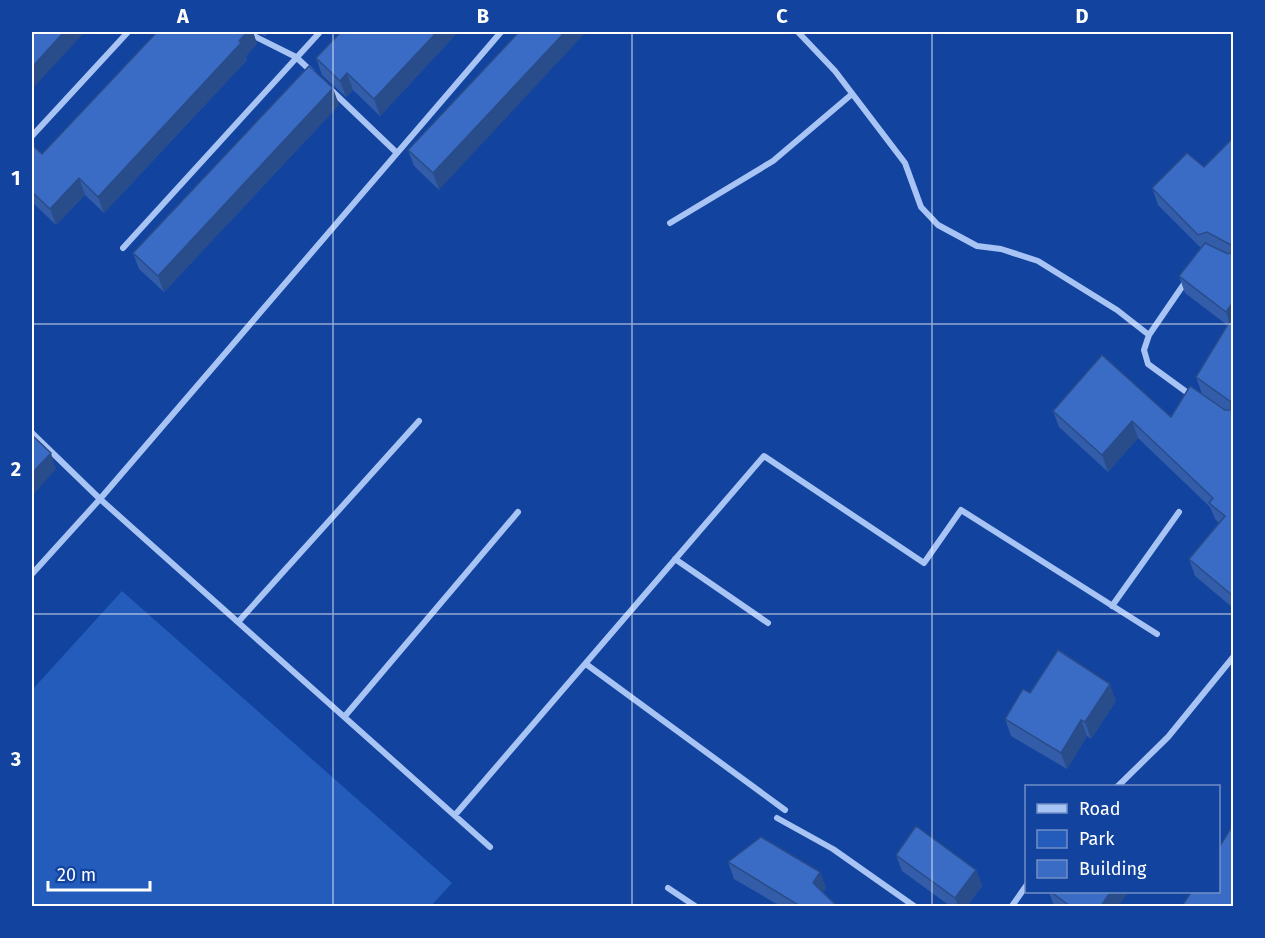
<svg xmlns="http://www.w3.org/2000/svg" width="1265" height="938" viewBox="0 0 1265 938" font-family="'Fira Sans',sans-serif">
  <style>
    .green { fill: #245cbc }
    .lines { fill: none; stroke-linecap: round; stroke-linejoin: round }
    .street { stroke: #a8c4f4; stroke-width: 6 }
    .wall { fill: #335da9 }
    .shaded-wall { fill: #294c8a }
    .building { fill: #3b6cc5; stroke: #294c8a; stroke-width: 1.5 }
    .grid { fill: none; stroke: #fff; stroke-width: 1.5; stroke-opacity: 0.55 }
    .neatline { fill: none; stroke: #fff; stroke-width: 2 }
    .grid-label { font-size: 20px; text-anchor: middle; font-weight: bold; fill: #fff }
  </style>
  <rect width="100%" height="100%" fill="#12439e"/>
  <path class="green" d="M122,591L452,883L431,906H32V690Z"/>
  <g class="lines">
    <path class="street" d="M246,32L296,57L312,72
      M798,32L835,71L905,163L921,207L938,225L977,246L1001,249L1038,261L1117,310L1149,335L1144,350L1148,364L1192,396
      M330,89L397,153
      M32,136L128,32
      M670,223L773,161L852,94
      M123,248L320,32
      M1149,335L1186,281
      M32,433L100,499L490,847
      M675,559L768,623
      M32,574L100,499L501,32
      M1112,606L1179,512
      M239,621L419,421
      M586,664L785,810
      M345,716L518,512
      M1118,786L1168,737L1234,656
      M455,815L764,456L924,563L961,510L1157,634
      M777,818L833,849L914,906
      M668,888L695,906
      M1012,906L1026,886"/>
  </g>
  <path class="wall" d="M157,32H253L257,44L246,56L247,60L104,213L85,195L56,225L32,202V145L42,154Z
    M257,32H269L265,36Z
    M341,32H458L380,116L353,90L346,97L322,75L316,58Z
    M519,32L439,190L414,166L408,150Z
    M339,105L164,292L139,269L133,253Z
    M1233,138V608L1195,576L1189,559L1219,523L1215,519L1210,507L1138,438L1108,472L1059,427L1053,411L1171,417L1202,394L1196,377L1227,325L1185,293L1179,276L1201,248L1158,205L1152,188L1204,167Z
    M1030,693L1116,701L1091,739L1087,736L1067,769L1011,736L1005,719Z
    M896,855L976,870L982,886L967,906H950L902,871Z
    M728,862L820,872L826,888L823,893L837,906H780L734,879Z
    M1129,891L1118,906H1054L1049,892Z"/>
  <path class="shaded-wall" d="M64,32H85L32,89V67Z
    M247,32H253L257,44L246,56L247,60L104,213L98,197Z
    M437,32H458L380,116L374,99Z
    M565,32H586L439,190L433,173Z
    M347,73L353,90L346,97L340,81Z
    M333,88L339,105L164,292L158,276Z
    M79,178L85,195L56,225L50,209Z
    M1233,302V326L1232,329L1226,312Z
    M1132,421L1138,438L1108,472L1102,455Z
    M51,453L56,469L32,496V473Z
    M1110,684L1116,701L1091,739L1085,722Z
    M1081,720L1087,736L1067,769L1061,753Z
    M976,870L982,886L967,906H958L955,898Z
    M820,872L826,888L819,899L813,883Z
    M1111,891H1129L1118,906H1101Z"/>
  <path class="building" d="M32,32H64L32,67Z
    M157,32H247L239,41L241,43L98,197L79,178L50,209L32,192V145L42,154Z
    M341,32H437L374,99L347,73L340,81L316,58Z
    M519,32H565L433,173L408,150Z
    M309,66L333,88L158,276L133,253Z
    M1233,138V302L1226,312L1179,276L1205,243L1228,254L1232,252L1233,246L1207,232L1198,235L1152,188L1187,153L1204,167Z
    M1230,321L1233,323V596L1189,559L1225,516L1209,503L1213,498L1132,421L1102,455L1053,411L1102,355L1171,417L1190,386L1225,410H1231V402L1196,377Z
    M32,435L51,453L32,473Z
    M1058,650L1110,684L1085,722L1081,720L1061,753L1005,719L1023,689L1030,693Z
    M1233,825V906H1182L1192,891H1218V849Z
    M916,826L976,870L955,898L896,855Z
    M761,837L820,872L813,883L837,906H800L728,862Z
    M1050,891H1111L1101,906H1070Z"/>
  <path class="grid" d="M333,32V906M632,32V906M932,32V906M32,324H1234M32,614H1234"/>
  <rect width="1265" height="938" fill="none" stroke="#12439e" stroke-width="66"/>
  <rect x="1025" y="785" width="195" height="108" fill="#12439e" stroke="#718ec5" stroke-width="1.5"/>
  <rect x="1037" y="804" width="30" height="9" fill="#a8c4f4" stroke="#718ec5" stroke-width="1.5"/>
  <text x="1079" y="815" font-size="18" fill="#ffffff">Road</text>
  <rect x="1037" y="830" width="30" height="18" fill="#245cbc" stroke="#718ec5" stroke-width="1.5"/>
  <text x="1079" y="845" font-size="18" fill="#ffffff">Park</text>
  <rect x="1037" y="860" width="30" height="18" fill="#3b6cc5" stroke="#718ec5" stroke-width="1.5"/>
  <text x="1079" y="875" font-size="18" fill="#ffffff">Building</text>
  <path d="M48 881v9h102v-9" fill="none" stroke="#ffffff" stroke-width="3"/>
  <text x="57" y="881" font-size="18" fill="#ffffff" stroke="#12439e" stroke-width="4.5" paint-order="stroke">20 m</text>
  <rect x="33" y="33" width="1199" height="872" class="neatline"/>
  <g class="grid-label">
    <text x="183" y="23">A</text>
    <text x="483" y="23">B</text>
    <text x="782" y="23">C</text>
    <text x="1082" y="23">D</text>
    <text x="16" y="185">1</text>
    <text x="16" y="476">2</text>
    <text x="16" y="766">3</text>
  </g>
</svg>
